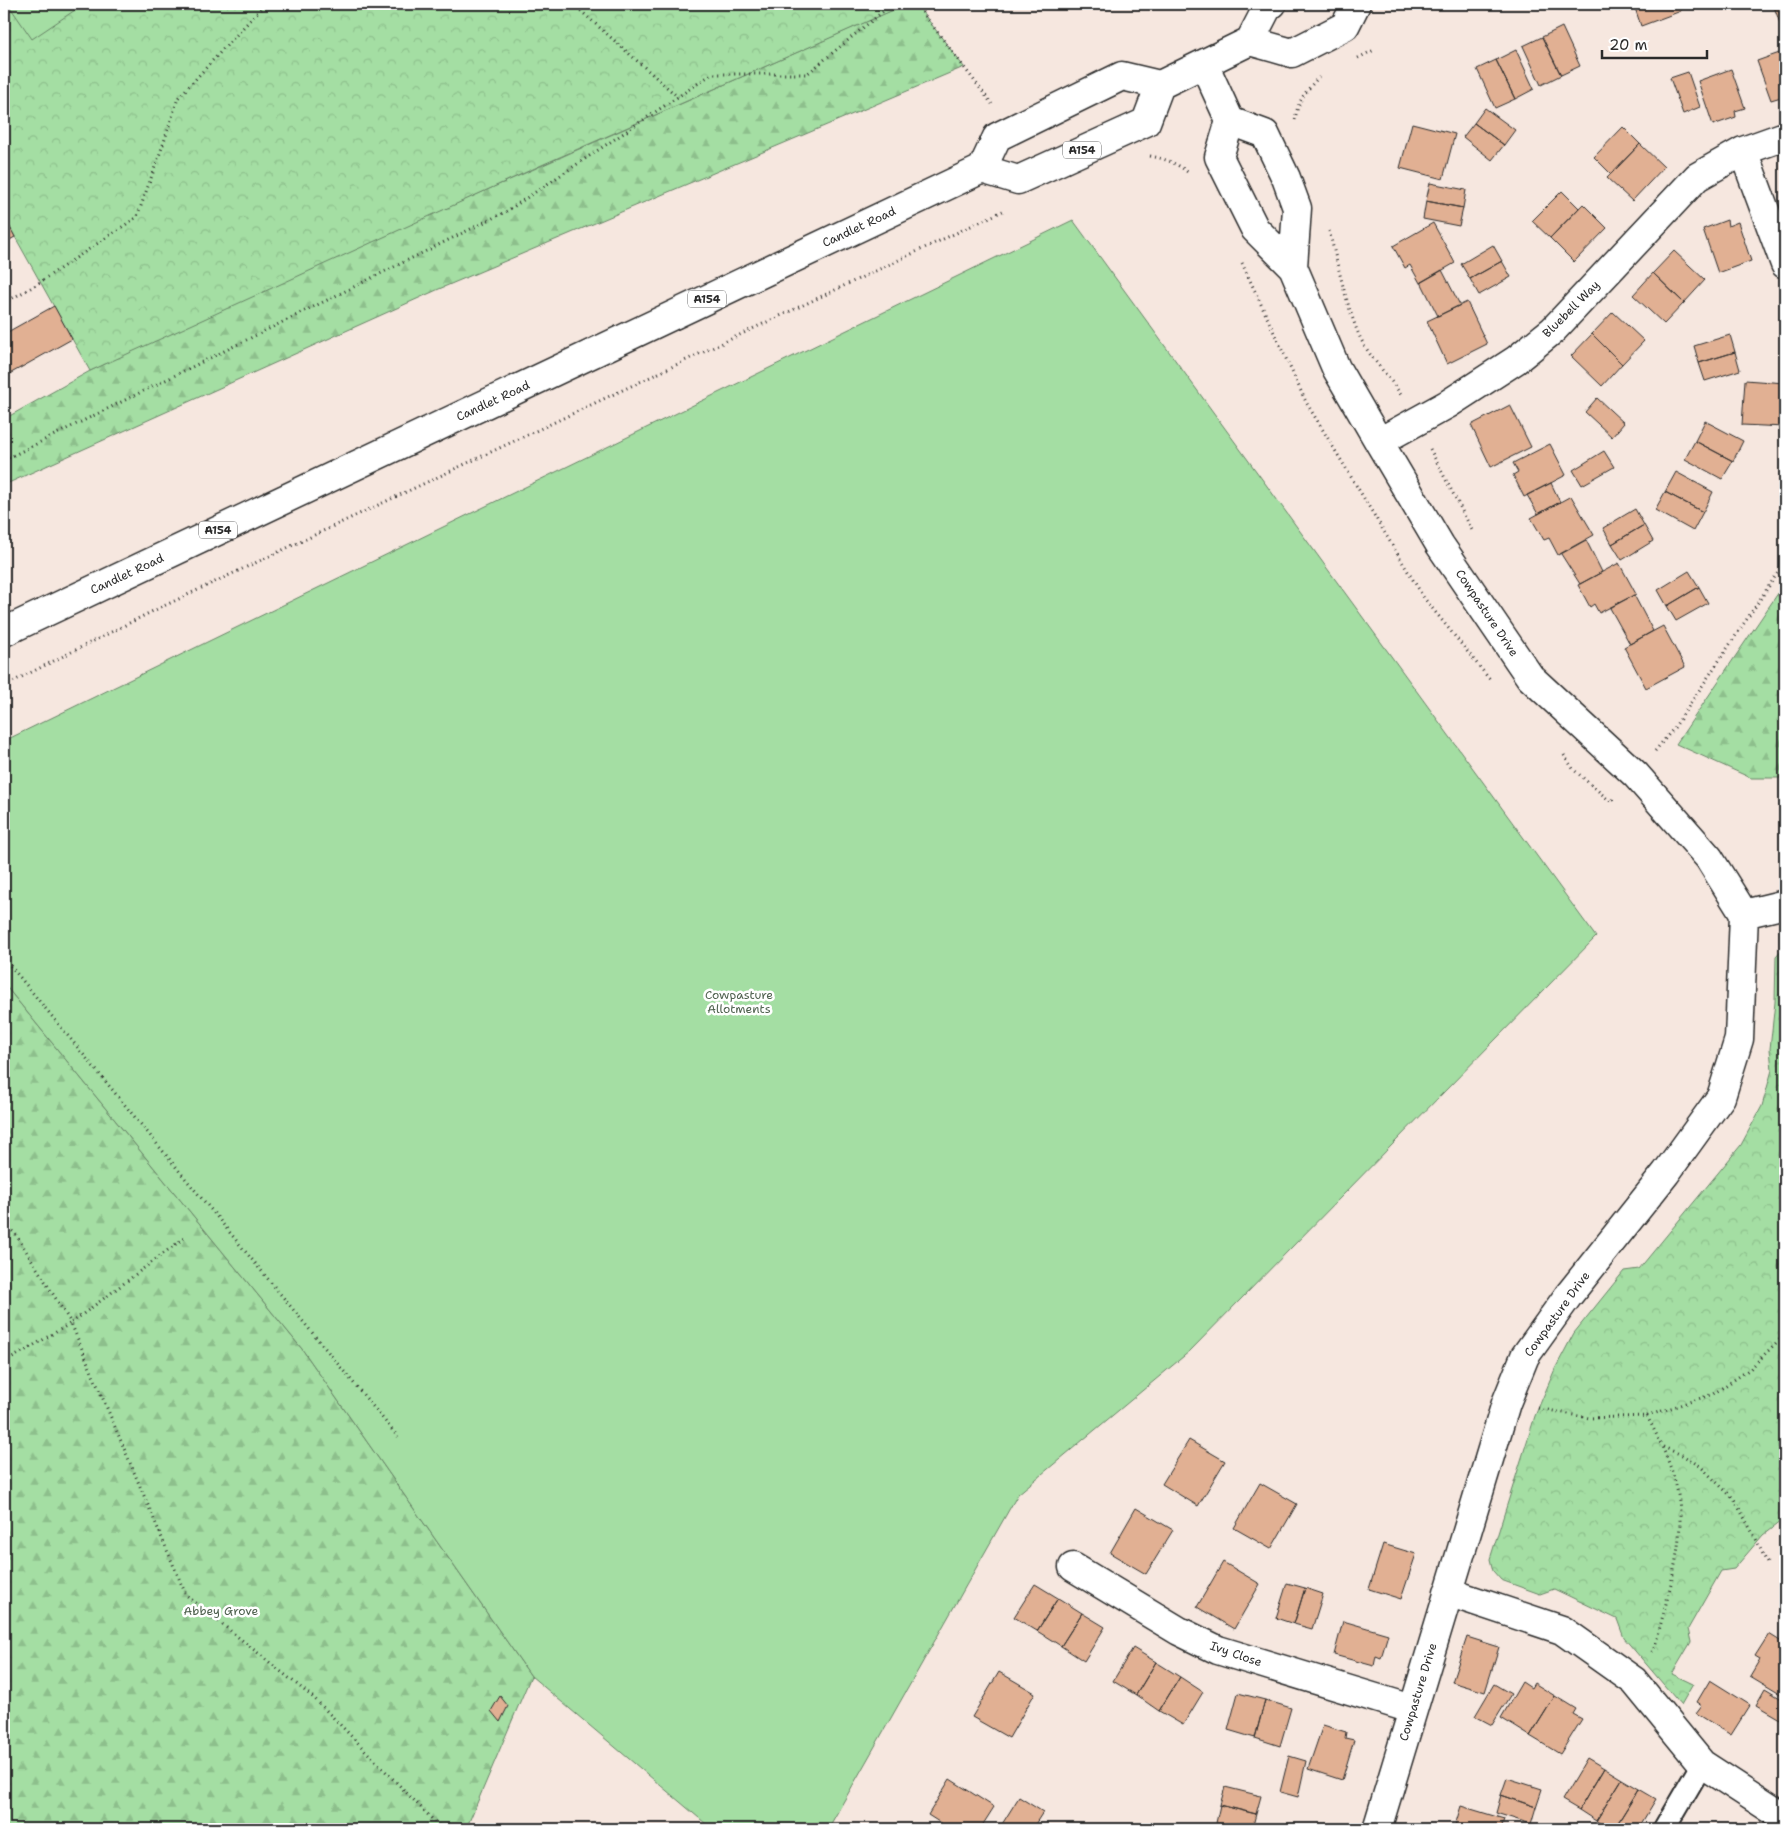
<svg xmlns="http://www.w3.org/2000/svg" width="1789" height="1833" viewBox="0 0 1789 1833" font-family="'Shantell Sans',sans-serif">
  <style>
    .forest { fill: url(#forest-firs); stroke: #688467 }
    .park { fill: url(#park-crowns); stroke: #688467 }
    .garden { fill: #a4dea3; stroke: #688467 }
    .building { fill: #e1b093; stroke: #2b2b2b }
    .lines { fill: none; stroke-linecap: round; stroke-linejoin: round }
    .service-casing { stroke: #2b2b2b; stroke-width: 25 }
    .minor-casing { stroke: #2b2b2b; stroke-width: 31 }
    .primary-casing { stroke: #2b2b2b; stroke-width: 31 }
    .path { stroke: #2b2b2b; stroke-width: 3; stroke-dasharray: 1 4; stroke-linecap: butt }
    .service { stroke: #fff; stroke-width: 21 }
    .minor { stroke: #fff; stroke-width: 28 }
    .primary { stroke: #fff; stroke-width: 28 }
    .labels { text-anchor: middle; stroke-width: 5; stroke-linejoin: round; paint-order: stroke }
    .shield { fill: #fff; stroke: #6b6b6b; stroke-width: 1 }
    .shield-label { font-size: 11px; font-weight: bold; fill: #2b2b2b }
    .street-label { font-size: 12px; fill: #2b2b2b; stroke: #fff }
    .park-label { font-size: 12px; fill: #4f614f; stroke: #fff }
  </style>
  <defs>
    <pattern id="forest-firs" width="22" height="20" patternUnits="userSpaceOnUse" patternTransform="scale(1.25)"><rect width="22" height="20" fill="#a4dea3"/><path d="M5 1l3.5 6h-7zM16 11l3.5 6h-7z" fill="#8dbf8c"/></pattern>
    <pattern id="park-crowns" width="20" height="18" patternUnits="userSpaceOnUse" patternTransform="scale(1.25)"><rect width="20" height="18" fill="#a4dea3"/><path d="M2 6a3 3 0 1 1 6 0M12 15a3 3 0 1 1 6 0" fill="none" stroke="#8dbf8c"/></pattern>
  </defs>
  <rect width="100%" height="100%" fill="#f6e7df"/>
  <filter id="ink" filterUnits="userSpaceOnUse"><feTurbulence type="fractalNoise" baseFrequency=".02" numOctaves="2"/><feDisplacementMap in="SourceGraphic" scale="10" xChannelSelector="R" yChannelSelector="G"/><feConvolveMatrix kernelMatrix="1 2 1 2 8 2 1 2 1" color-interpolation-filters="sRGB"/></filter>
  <g filter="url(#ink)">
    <path class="forest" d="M906,4H916L964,67L439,289L4,485V419L90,371L196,319Z
      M1785,583V778H1751L1676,744Z
      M4,984L302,1349L531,1676L466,1829H4Z"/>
    <path class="park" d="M4,4H907L544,164L90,371L4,217Z
      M1785,946V1518L1763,1535L1734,1569L1721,1571L1688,1629L1691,1642L1672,1674L1693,1684L1681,1705L1624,1638L1617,1619L1554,1589L1540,1594L1501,1580L1493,1571L1490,1559L1535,1416L1555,1369L1574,1333L1624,1271L1639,1269L1741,1145L1762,1106L1772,1070L1770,1049L1775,1002L1776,956Z"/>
    <path class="garden" d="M8,4H84L32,39Z
      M1073,220L1596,937L1190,1351L1018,1494L828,1829H712L531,1676L302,1349L4,984V741Z"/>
    <path class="building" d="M1638,4H1678L1681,11L1641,26L1634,5Z
      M1773,4H1785V37Z
      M1562,27L1580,66L1561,75L1542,37Z
      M1542,37L1561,75L1541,85L1523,46Z
      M1516,50L1534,89L1515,99L1496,60Z
      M1785,51V101L1782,102L1781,97L1771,100L1757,61Z
      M1496,60L1515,99L1495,108L1477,69Z
      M1731,69L1745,108L1735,111L1736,117L1713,125L1698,81Z
      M1688,72L1700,107L1683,114L1670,78Z
      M1485,108L1515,130L1504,145L1474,123Z
      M1412,123L1455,134L1443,179L1400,168Z
      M1474,123L1504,145L1492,160L1463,137Z
      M1623,127L1640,144L1611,174L1594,157Z
      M1640,144L1664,167L1632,201L1607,178Z
      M1430,183L1466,190L1463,208L1426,201Z
      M1562,191L1579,208L1550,238L1532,221Z
      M1426,201L1463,208L1459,226L1423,219Z
      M1583,204L1607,228L1574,262L1550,238Z
      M4,216L15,237L4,243Z
      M1727,220L1728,226L1738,222L1751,261L1718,273L1703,229Z
      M1433,223L1455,263L1420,283L1410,265L1405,268L1393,246Z
      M1493,245L1502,261L1470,279L1461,264Z
      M1674,251L1705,280L1684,303L1653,273Z
      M1502,261L1511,277L1479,295L1470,279Z
      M1442,270L1460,305L1438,316L1421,282Z
      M1653,273L1684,303L1664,324L1633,295Z
      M1467,302L1487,344L1447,364L1427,321Z
      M54,306L72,339L4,377V334Z
      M1613,312L1644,341L1622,364L1592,334Z
      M1592,334L1622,364L1602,386L1571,356Z
      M1730,335L1735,352L1699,363L1694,346Z
      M1735,352L1740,370L1705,381L1699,363Z
      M1745,380L1785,383V427L1742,425Z
      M1597,398L1624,423L1612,437L1585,412Z
      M1510,405L1531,447L1491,467L1471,425Z
      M1705,421L1743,441L1733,461L1695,441Z
      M1695,441L1733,461L1722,479L1685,459Z
      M1550,444L1566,475L1524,497L1513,475L1518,472L1513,463Z
      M1604,451L1614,467L1582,485L1573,470Z
      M1676,472L1713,492L1703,512L1665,492Z
      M1551,483L1560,502L1538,514L1527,495Z
      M1665,492L1703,512L1693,531L1655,510Z
      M1571,496L1594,535L1558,555L1549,538L1544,540L1531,518Z
      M1635,509L1644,525L1612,544L1603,528Z
      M1644,525L1653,541L1622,560L1612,544Z
      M1586,540L1602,572L1580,584L1561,554Z
      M1619,563L1636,594L1599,613L1594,604L1590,607L1578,585Z
      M1689,571L1699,587L1667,606L1658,590Z
      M1699,587L1708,603L1676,621L1667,606Z
      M1634,595L1653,631L1630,644L1610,608Z
      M1663,626L1685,667L1646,688L1624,647Z
      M1189,1440L1225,1461L1198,1506L1162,1484Z
      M1260,1483L1297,1504L1271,1549L1234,1528Z
      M1136,1508L1173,1530L1146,1574L1110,1553Z
      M1383,1544L1416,1554L1401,1599L1369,1589Z
      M1223,1562L1260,1584L1234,1629L1197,1607Z
      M1287,1583L1305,1588L1294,1624L1276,1618Z
      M1035,1584L1058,1598L1037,1631L1014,1617Z
      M1305,1588L1323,1594L1312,1629L1294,1624Z
      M1058,1598L1082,1613L1061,1646L1037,1631Z
      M1785,1607V1617L1781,1614Z
      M1082,1613L1105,1627L1084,1661L1061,1646Z
      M1343,1621L1388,1634L1381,1658L1376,1656L1374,1666L1334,1655Z
      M1769,1634L1785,1644V1697L1750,1676L1760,1659L1755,1656Z
      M1467,1637L1499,1647L1485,1692L1452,1682Z
      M1133,1648L1156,1662L1136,1695L1113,1681Z
      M1156,1662L1180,1677L1159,1711L1136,1695Z
      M999,1672L1035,1693L1009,1738L972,1717Z
      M1180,1677L1203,1692L1183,1725L1159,1711Z
      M1710,1680L1750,1705L1731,1735L1696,1713L1702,1705L1697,1702Z
      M1522,1682L1531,1688L1534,1683L1555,1696L1530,1736L1501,1718Z
      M1494,1684L1511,1694L1492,1725L1475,1716Z
      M1765,1689L1785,1701V1722L1756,1705Z
      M1238,1693L1265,1700L1255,1738L1228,1730Z
      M500,1696L508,1706L500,1722L491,1711Z
      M1555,1696L1576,1709L1573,1714L1582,1719L1560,1754L1530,1736Z
      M1265,1700L1291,1708L1280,1746L1255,1738Z
      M1323,1725L1346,1732L1345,1738L1354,1740L1342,1780L1308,1769Z
      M1289,1756L1306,1761L1298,1797L1280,1792Z
      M1587,1758L1604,1768L1579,1810L1562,1800Z
      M1604,1768L1622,1779L1596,1821L1579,1810Z
      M1507,1778L1542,1789L1536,1807L1501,1795Z
      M950,1779L994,1807L980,1829H950L928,1815Z
      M1622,1779L1639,1789L1614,1829H1611L1596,1821Z
      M1225,1787L1261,1796L1256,1814L1220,1805Z
      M1639,1789L1656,1799L1638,1829H1614Z
      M1501,1795L1536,1807L1531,1824L1496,1813Z
      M1019,1797L1043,1812L1032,1829H999Z
      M1220,1805L1256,1814L1252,1829H1242L1216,1823Z
      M1461,1806L1504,1819L1501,1829H1454Z
      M1739,1824L1749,1829H1736Z"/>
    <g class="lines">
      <defs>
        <path id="service" d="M1664,1829L1702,1764"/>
        <path id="minor" d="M1204,64L1230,121L1219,157L1255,229L1293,267L1336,368L1379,442L1440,545L1530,677L1636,775L1709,858L1744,914L1739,1039L1721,1097L1666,1173L1568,1296L1525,1356L1506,1403L1377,1829
          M1230,121L1265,134L1286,178L1297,208L1293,267
          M1743,151L1785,264
          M1379,442L1448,404L1516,360L1553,330L1697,177L1743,151L1785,136
          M1744,914L1785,904
          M1073,1567L1179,1631L1218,1650L1412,1709
          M1448,1592L1562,1630L1634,1681L1702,1764L1785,1818"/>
        <path id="primary" d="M1250,41L1292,53L1345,26L1356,4
          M982,169L1018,180L1146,122L1160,85
          M4,632L982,169L997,137L1122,76L1160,85L1250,41L1268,6L1272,4"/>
      </defs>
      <use href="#service" class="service-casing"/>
      <use href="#minor" class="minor-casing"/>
      <use href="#primary" class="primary-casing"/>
      <path class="path" d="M573,4L678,97
        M916,4L992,104
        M1358,58L1374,50
        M1295,120C1298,100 1305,92 1319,77
        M1150,156C1166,159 1177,163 1190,174
        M1329,231C1338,265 1346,304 1359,335C1369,358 1388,374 1401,395
        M1242,263L1306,402L1424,598L1491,681
        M4,303L34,286L137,217L164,142L178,98L265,4
        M1430,449L1473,532
        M4,460L507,211L712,74H807L892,4
        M4,686L151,612L1005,210
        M1655,751L1674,728L1785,562
        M1564,755L1574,770L1611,802L1614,799
        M4,958L398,1437
        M4,1225L15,1233L71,1323L184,1238
        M4,1363L71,1323L186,1595L315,1699L440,1827
        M1538,1408L1589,1418L1647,1416L1713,1394L1750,1369L1785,1334
        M1647,1416C1662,1445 1679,1479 1680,1513C1681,1558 1665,1604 1655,1647L1650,1655
        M1663,1447L1682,1455L1700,1466L1734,1499L1756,1539L1767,1563"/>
      <use href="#service" class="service"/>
      <use href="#minor" class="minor"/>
      <use href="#primary" class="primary"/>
    </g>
  </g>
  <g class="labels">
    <g class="shield">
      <rect x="1063" y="141.5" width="38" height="17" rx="4"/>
      <rect x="688" y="290.5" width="38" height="17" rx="4"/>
      <rect x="199" y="521.5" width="38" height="17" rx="4"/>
    </g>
    <g class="shield-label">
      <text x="1082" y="154">A154</text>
      <text x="707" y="303">A154</text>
      <text x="218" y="534">A154</text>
    </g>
    <g class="street-label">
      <text transform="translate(859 227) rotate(-25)" y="4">Candlet Road</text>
      <text transform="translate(1571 309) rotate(-45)" y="4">Bluebell Way</text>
      <text transform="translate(493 401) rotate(-25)" y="4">Candlet Road</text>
      <text transform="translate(127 574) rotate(-25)" y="4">Candlet Road</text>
      <text transform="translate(1487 613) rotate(56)" y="4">Cowpasture Drive</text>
      <text transform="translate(1557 1314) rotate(-54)" y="4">Cowpasture Drive</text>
      <text transform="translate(1236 1654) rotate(19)" y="4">Ivy Close</text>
      <text transform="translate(1418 1692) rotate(-73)" y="4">Cowpasture Drive</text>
    </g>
    <g class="park-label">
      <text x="739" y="999">Cowpasture<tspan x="739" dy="14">Allotments</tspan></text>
      <text x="221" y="1615">Abbey Grove</text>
    </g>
  </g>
  <rect width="1789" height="1833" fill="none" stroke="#fff" stroke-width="20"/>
  <rect x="10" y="10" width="1769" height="1813" fill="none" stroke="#2b2b2b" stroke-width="2" filter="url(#ink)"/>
  <path d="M1602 50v8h105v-8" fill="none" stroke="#2b2b2b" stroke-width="2.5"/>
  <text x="1609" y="50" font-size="15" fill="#2b2b2b" stroke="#ffffff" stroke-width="4" paint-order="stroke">20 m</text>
</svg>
